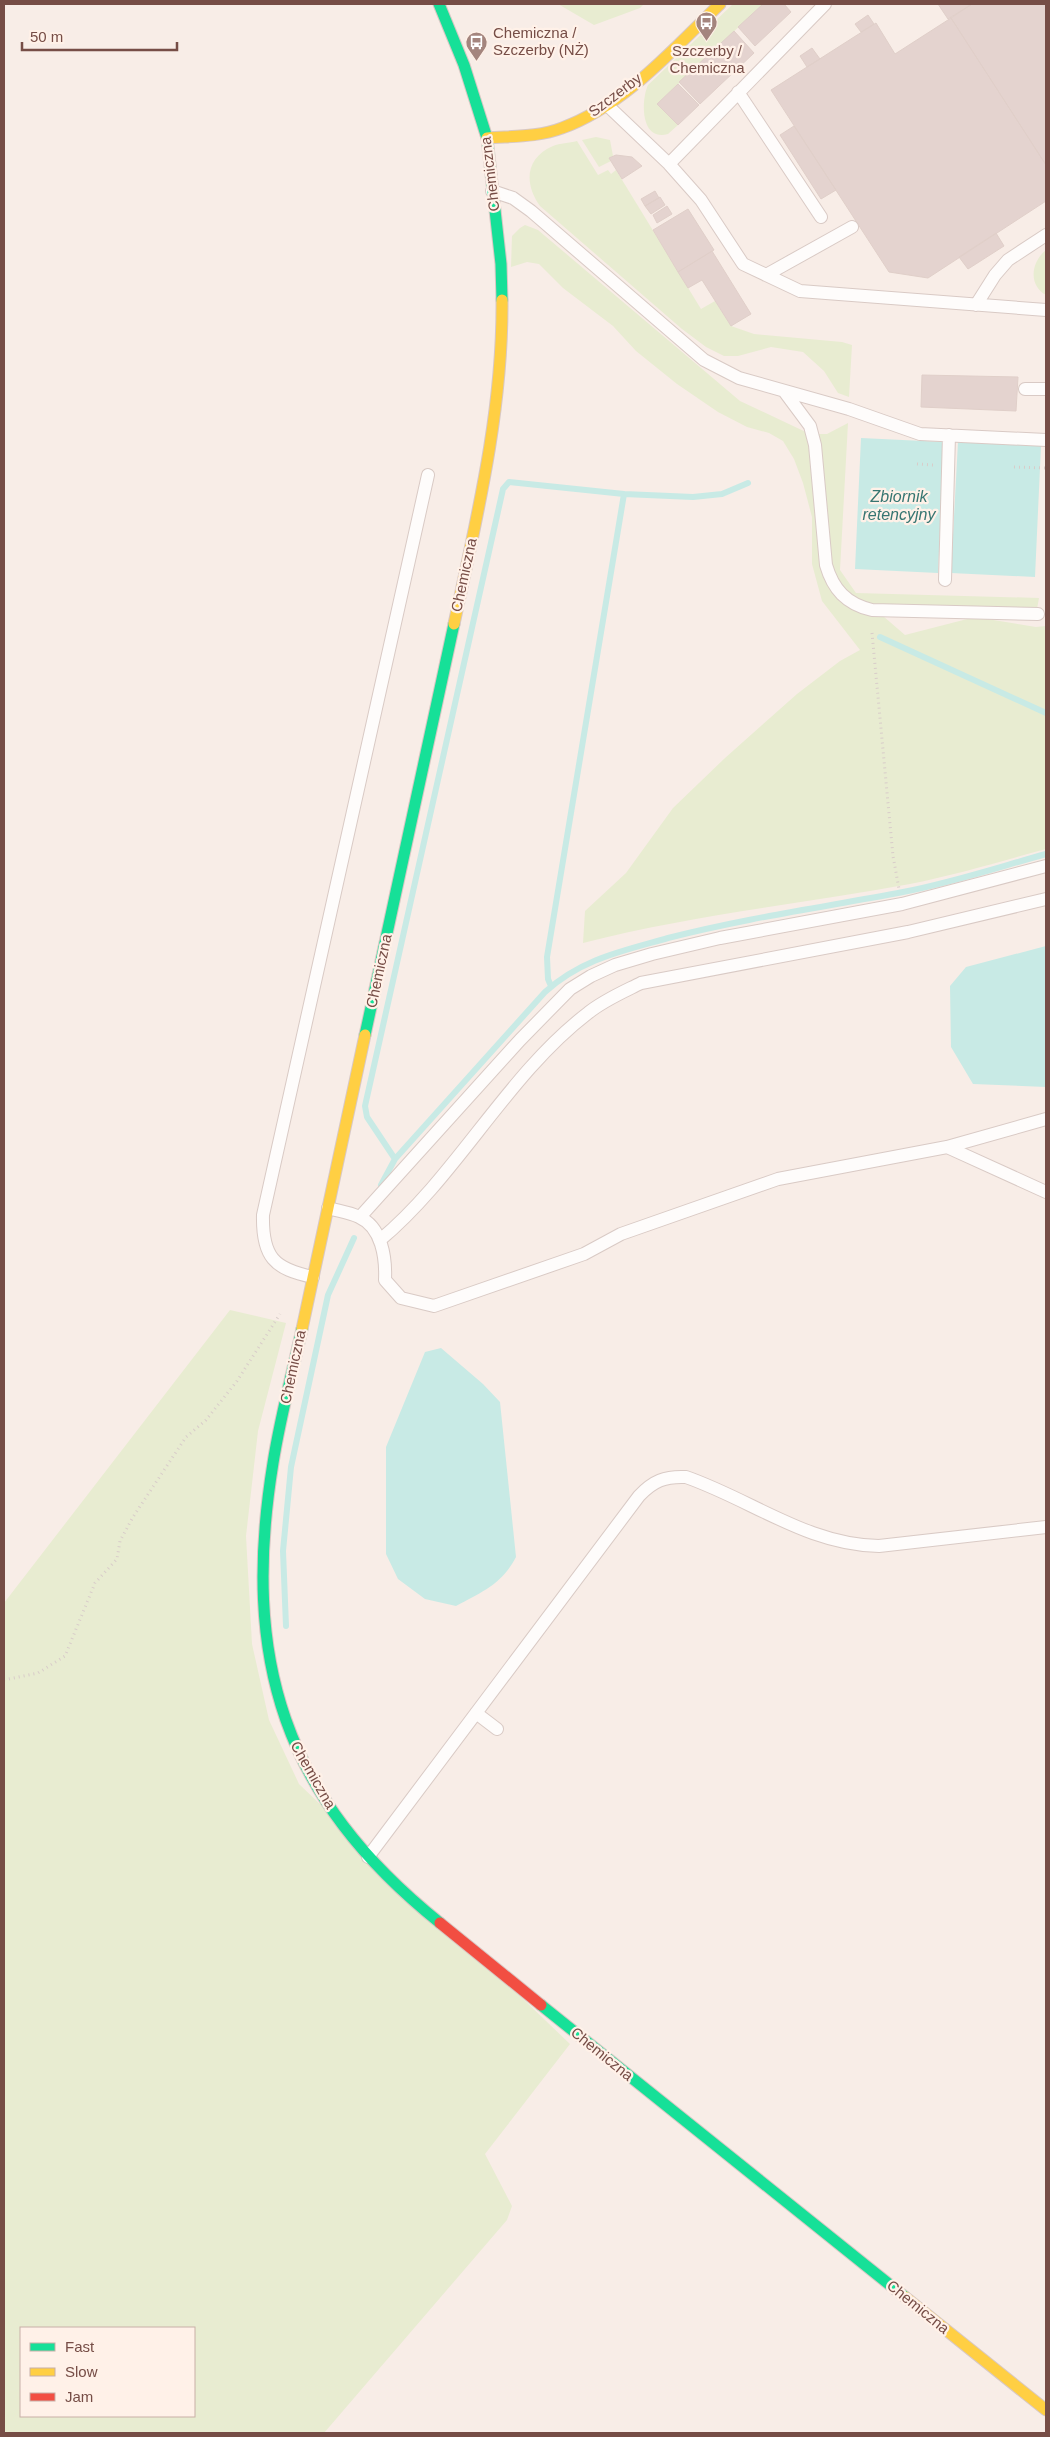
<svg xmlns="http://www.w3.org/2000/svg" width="1050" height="2437" viewBox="0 0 1050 2437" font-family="Arial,sans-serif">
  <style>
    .green { fill: #e8ecd1; fill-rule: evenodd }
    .water { fill: #c8eae5 }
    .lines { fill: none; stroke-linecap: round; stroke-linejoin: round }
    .stream { stroke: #c8eae5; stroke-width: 6 }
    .building { fill: #e4d3cf; stroke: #e0cfc9 }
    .lane-casing { stroke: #d9cac5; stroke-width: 14 }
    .fast-casing { stroke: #d8c8c4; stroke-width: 13 }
    .slow-casing { stroke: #d8c8c4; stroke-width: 13 }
    .jam-casing { stroke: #d8c8c4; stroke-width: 13 }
    .path { stroke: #d8ccc9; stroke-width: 3; stroke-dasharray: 1 4; stroke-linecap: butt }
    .lane { stroke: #fefcfb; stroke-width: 12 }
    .fast { stroke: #16e098; stroke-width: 11 }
    .slow { stroke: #ffcf43; stroke-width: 11 }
    .jam { stroke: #f24e42; stroke-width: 11 }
    .labels { text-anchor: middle; stroke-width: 4.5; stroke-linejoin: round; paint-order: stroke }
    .poi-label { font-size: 15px; fill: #764d46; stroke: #fff1e8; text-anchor: start }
    .street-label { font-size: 15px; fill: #764d46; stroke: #fff1e8 }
    .water-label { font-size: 16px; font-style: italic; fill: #377672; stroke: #fff1e8 }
  </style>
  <rect width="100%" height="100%" fill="#f8ede7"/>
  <path class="green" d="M558,4H644L640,8L594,25Z
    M733,4H763L657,104L678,125L668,134C640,142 641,100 648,85Z
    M596,137L610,140L613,156L609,158L611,161L599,167L582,140Z
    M577,141L598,175L608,170L611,174L616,170L701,309L715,301L731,326L754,334L842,342L852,345L849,397L838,393L824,371L803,352L771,347L738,356H724L706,347L682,329L540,206C524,184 525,158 553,146C560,143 569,143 577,141Z
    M525,225L538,230L740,401L810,434H827L848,423L840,570L856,593L1039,598L1037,609L883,616L905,635L975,617L1036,627L1046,626V849C1002,861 956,875 910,884C801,904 691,915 583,943L585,911L626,873L673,808L725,758L797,694L840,661L860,650L822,601L812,564V517L803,483L794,459L783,441L769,433L747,427L718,412L677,384L636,351L613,326L563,288L539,264L527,262L511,267L512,236L520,228Z
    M1046,250V295C1028,285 1031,262 1046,250Z
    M230,1310L286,1323L258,1431L246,1536L252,1644L269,1720L299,1784L570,2044L485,2154L512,2206L507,2220L324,2433H4V1603ZM21,2328H194V2416H21Z"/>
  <path class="water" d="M861,438L944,442L938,573L855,569Z
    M958,442L1041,446L1035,577L951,573Z
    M1046,946V1087L973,1084L951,1047L950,986L966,967Z
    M441,1348L483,1384L500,1402L516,1557C502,1584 482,1592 456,1606L425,1599L398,1579L386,1554V1447L425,1352Z"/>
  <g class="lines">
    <path class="stream" d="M880,637L1046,713
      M551,986L548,979L547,957L624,494
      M395,1159L367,1117L365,1106L503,489L509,482L624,494L693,497L722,494L748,483
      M381,1185L395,1159L545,992C581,959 622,951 668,938C746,918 824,907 903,892C951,883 999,867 1046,854
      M286,1626L283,1551L291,1467L328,1295L354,1238"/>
  </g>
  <path class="building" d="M763,4H784L791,12L755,46L738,27Z
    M938,4H972L948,19Z
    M972,4H1046V165L951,18Z
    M868,15L874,24L861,32L855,24Z
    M951,18L1046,165V201L928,278L889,272L771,90L876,23L895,54Z
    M734,31L754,53L700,104L679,82Z
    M812,48L820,59L807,67L800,56Z
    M678,84L699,105L678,125L657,104Z
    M794,126L836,190L821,199L780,135Z
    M616,155L632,157L642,166L622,179L609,158Z
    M655,191L659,198L645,206L641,199Z
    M660,197L665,205L651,214L645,206Z
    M667,206L672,214L657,223L653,215Z
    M688,209L714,250L678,272L653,230Z
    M996,233L1004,246L968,269L959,257Z
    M712,251L751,314L731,326L702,280L688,288L678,272Z
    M922,375L1018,377L1016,411L921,407Z"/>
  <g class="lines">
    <defs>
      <path id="lane" d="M738,92L821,217
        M607,105L669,164L701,200L743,264L800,291L1046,310
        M669,164L825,4
        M492,191L513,198L531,211L704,360L739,378L849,409L920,434L1046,440
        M766,275L852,227
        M976,305L995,275L1008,260L1046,235
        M1025,389H1046
        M784,391L810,426L815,445L826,565C833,589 846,604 872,610L1038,614
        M945,580L949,435
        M947,1147L1046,1192
        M328,1208C338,1211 349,1212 359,1217C382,1227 386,1258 385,1280L401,1298L434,1306L584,1254L621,1234L778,1179L947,1147L1046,1119
        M360,1217L520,1040L570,989L591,976L615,965L652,954L720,938L902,904L1046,866
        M380,1240C457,1176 507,1075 588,1013C604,1000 623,992 641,983L908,932L1046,899
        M313,1277C274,1269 262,1257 263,1215L428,475
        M476,1713L497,1729
        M368,1857L639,1496C653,1481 665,1476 686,1477C752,1500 808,1545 879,1546L1046,1527"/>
      <path id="fast" d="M439,4L464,65L487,138L501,264L502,300
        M365,1035L454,624
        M302,1329C292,1374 280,1418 273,1463C241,1659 283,1797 440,1923
        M541,2005L905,2297"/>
      <path id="slow" d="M487,138C512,136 539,137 562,128C625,105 673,49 720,4
        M454,624C477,517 503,410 502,300
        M302,1329L365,1035
        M905,2297L1046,2410"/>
      <path id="jam" d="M440,1923L541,2005"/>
    </defs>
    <use href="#lane" class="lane-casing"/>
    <use href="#fast" class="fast-casing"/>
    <use href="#slow" class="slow-casing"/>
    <use href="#jam" class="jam-casing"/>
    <path class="path" d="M917,464L934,465
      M1014,467L1046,468
      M872,633L893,856L899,889
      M4,1680L38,1673L65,1656L95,1583L117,1559L120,1541L133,1517L186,1437L206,1420L237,1381L280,1314"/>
    <use href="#lane" class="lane"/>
    <use href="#fast" class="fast"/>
    <use href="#slow" class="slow"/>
    <use href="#jam" class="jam"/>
  </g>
  <defs>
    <symbol id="bus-pin" viewBox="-11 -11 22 30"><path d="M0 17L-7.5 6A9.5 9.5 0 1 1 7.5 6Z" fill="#a4857e" stroke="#fff1e8"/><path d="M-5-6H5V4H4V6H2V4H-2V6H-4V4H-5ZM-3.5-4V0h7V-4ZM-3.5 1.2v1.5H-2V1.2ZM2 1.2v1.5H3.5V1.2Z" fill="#fff"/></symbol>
  </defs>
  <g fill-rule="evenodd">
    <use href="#bus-pin" x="694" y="10" width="25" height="34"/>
    <use href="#bus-pin" x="464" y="30" width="25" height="34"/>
  </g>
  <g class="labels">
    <g class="poi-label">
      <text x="493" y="38">Chemiczna /<tspan x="493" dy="17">Szczerby (NŻ)</tspan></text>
      <text x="707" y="56" text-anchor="middle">Szczerby /<tspan x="707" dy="17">Chemiczna</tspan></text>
    </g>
    <g class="street-label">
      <text transform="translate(615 95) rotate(-37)" y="5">Szczerby</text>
      <text transform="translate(490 174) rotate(-97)" y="5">Chemiczna</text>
      <text transform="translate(464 575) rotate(-78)" y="5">Chemiczna</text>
      <text transform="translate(379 971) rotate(-78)" y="5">Chemiczna</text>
      <text transform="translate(293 1367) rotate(-78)" y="5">Chemiczna</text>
      <text transform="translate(313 1775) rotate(60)" y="5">Chemiczna</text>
      <text transform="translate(602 2054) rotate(39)" y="5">Chemiczna</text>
      <text transform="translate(918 2307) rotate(39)" y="5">Chemiczna</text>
    </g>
    <g class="water-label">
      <text x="899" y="502">Zbiornik<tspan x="899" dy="18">retencyjny</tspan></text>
    </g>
  </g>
  <rect width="1050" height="2437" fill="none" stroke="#764d46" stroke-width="10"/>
  <rect x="20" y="2327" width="175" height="90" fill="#fff1e8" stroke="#c8afa7"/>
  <rect x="30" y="2343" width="25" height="8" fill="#16e098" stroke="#c8afa7"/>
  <text x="65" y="2352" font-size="15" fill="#764d46">Fast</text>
  <rect x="30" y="2368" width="25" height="8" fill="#ffcf43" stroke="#c8afa7"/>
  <text x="65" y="2377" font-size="15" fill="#764d46">Slow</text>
  <rect x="30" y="2393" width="25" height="8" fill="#f24e42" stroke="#c8afa7"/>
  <text x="65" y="2402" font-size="15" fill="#764d46">Jam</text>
  <path d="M22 42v8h155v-8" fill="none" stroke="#764d46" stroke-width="2.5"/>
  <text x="30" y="42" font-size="15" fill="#764d46" stroke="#fff1e8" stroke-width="4" paint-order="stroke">50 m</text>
</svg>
